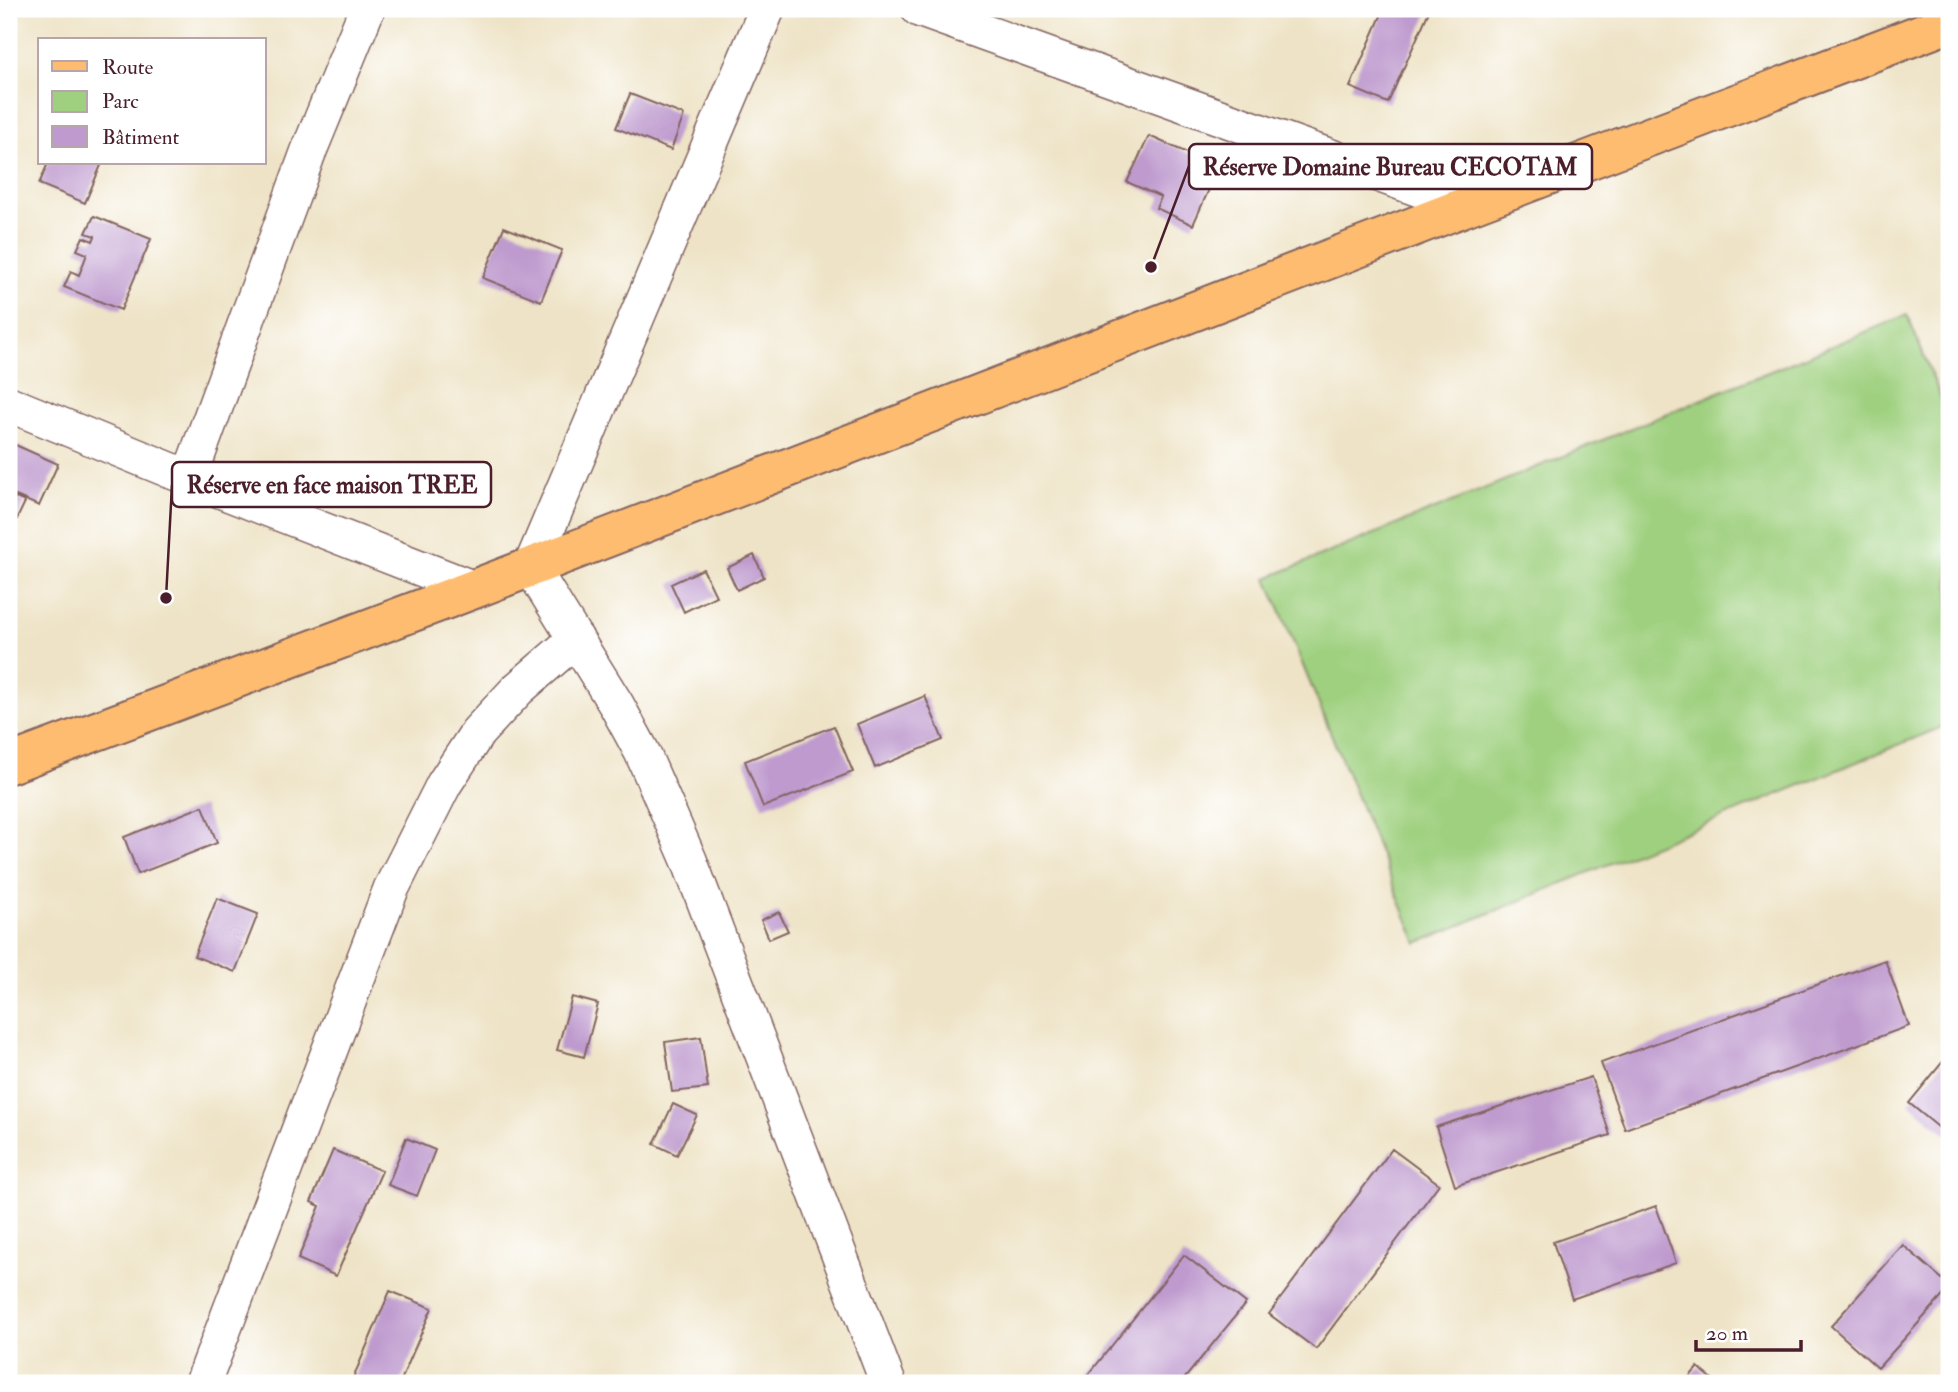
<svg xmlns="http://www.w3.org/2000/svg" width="1958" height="1392" viewBox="0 0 1958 1392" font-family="'IM FELL Double Pica',serif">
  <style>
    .green { fill: #9fd07f; stroke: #747855; stroke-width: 2 }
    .building { fill: #be9ace }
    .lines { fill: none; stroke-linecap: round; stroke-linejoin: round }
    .minor-casing { stroke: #836461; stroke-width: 38 }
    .major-casing { stroke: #836461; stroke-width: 42 }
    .minor { stroke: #fff; stroke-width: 35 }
    .major { stroke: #fdbc70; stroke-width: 38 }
    .leader { fill: none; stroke: #4a1f2b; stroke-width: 2.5 }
    .callout-dot { fill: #4a1f2b; stroke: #fff; stroke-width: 2.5 }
    .callout { fill: #fff; stroke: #4a1f2b; stroke-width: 2.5 }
    .callout-label { font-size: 24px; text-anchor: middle; font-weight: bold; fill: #4a1f2b }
  </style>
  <rect width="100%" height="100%" fill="#fff"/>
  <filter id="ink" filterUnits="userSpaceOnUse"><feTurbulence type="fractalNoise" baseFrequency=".0143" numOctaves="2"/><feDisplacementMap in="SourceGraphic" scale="14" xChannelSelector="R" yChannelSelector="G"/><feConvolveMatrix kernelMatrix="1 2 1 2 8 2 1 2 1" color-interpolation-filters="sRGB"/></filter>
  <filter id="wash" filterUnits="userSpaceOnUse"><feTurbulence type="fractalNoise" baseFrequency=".00686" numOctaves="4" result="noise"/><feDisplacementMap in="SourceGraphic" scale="28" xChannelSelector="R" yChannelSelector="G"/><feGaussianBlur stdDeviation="1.57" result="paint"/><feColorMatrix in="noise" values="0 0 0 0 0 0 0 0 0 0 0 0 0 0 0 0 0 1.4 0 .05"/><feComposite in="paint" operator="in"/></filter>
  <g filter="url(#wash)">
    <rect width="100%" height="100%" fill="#eee3c6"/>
    <path class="green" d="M1907,315L1949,417V724L1417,943L1267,578Z"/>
    <g id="blocks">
      <path class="building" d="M1384,9H1430L1388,103L1350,87Z
        M630,94L684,115L671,150L616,128Z
        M1149,136L1219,167L1193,225L1156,208L1161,197L1127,182Z
        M48,163H102L85,203L39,184Z
        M94,216L151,239L121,310L64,287L71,271L79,275L87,254L77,250L83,237L93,241L95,236L86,233Z
        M504,227L562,250L541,301L483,278Z
        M9,442L58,464L39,506L9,493Z
        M9,495L25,502L17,519L9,515Z
        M754,555L764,577L737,590L727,568Z
        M703,569L716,596L684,612L671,584Z
        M925,696L943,740L875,768L857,724Z
        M834,726L853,772L763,807L745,761Z
        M203,806L217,843L138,874L124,837Z
        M217,898L258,914L235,972L194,956Z
        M779,912L788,931L769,939L761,920Z
        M1885,960L1909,1026L1625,1129L1601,1063Z
        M572,997L598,1004L584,1057L557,1050Z
        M701,1037L708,1088L672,1092L665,1042Z
        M1949,1054V1136L1909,1103Z
        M1591,1077L1610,1135L1455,1186L1436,1127Z
        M673,1104L697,1115L677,1155L654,1144Z
        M406,1138L435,1150L417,1196L388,1185Z
        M1392,1149L1439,1184L1316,1349L1269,1314Z
        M333,1150L382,1171L336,1276L298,1259L320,1206L311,1202Z
        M1656,1206L1676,1263L1572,1299L1553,1242Z
        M1903,1245L1949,1285V1289L1878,1368L1831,1326Z
        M1184,1255L1246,1303L1181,1383H1082Z
        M390,1291L432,1308L400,1383H351Z
        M1698,1367L1717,1383H1684Z"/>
    </g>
  </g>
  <g filter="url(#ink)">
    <use href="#blocks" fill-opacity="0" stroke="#836461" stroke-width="2"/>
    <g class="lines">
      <defs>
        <path id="minor" d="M767,9L531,567L617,706L642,752L689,860L888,1383
          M919,9L1467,206
          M9,404L189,478L474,589
          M189,478L308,153L367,9
          M203,1383L391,889L444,784L478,732L518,689L576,639"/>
        <path id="major" d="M9,764L474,589L1467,206L1949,23"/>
      </defs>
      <use href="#minor" class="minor-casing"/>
      <use href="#major" class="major-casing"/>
      <use href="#minor" class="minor"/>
      <use href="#major" class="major"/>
    </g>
  </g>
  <path class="leader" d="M1151 267L1189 166M166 598L172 485"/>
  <g class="callout-dot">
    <circle cx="1151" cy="267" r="7"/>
    <circle cx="166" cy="598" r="7"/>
  </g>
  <g class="callout">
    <rect x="1189" y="144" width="403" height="45" rx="7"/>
    <rect x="172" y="462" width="319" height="45" rx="7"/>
  </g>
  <g class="callout-label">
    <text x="1390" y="175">Réserve Domaine Bureau CECOTAM</text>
    <text x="332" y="493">Réserve en face maison TREE</text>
  </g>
  <rect width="1958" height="1392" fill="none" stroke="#fff" stroke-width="35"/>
  <rect x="38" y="38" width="228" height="126" fill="#ffffff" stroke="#b7a5aa" stroke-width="2"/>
  <rect x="52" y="61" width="35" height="10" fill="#fdbc70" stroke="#b7a5aa" stroke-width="2"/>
  <text x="102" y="74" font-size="21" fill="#4a1f2b">Route</text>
  <rect x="52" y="91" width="35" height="21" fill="#9fd07f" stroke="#b7a5aa" stroke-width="2"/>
  <text x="102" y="108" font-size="21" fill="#4a1f2b">Parc</text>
  <rect x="52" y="126" width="35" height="21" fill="#be9ace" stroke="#b7a5aa" stroke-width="2"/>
  <text x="102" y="144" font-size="21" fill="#4a1f2b">Bâtiment</text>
  <path d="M1696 1340v10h105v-10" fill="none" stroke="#4a1f2b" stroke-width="3.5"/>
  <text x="1706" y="1340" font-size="21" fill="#4a1f2b" stroke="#ffffff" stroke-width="5" paint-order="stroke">20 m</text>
</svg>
